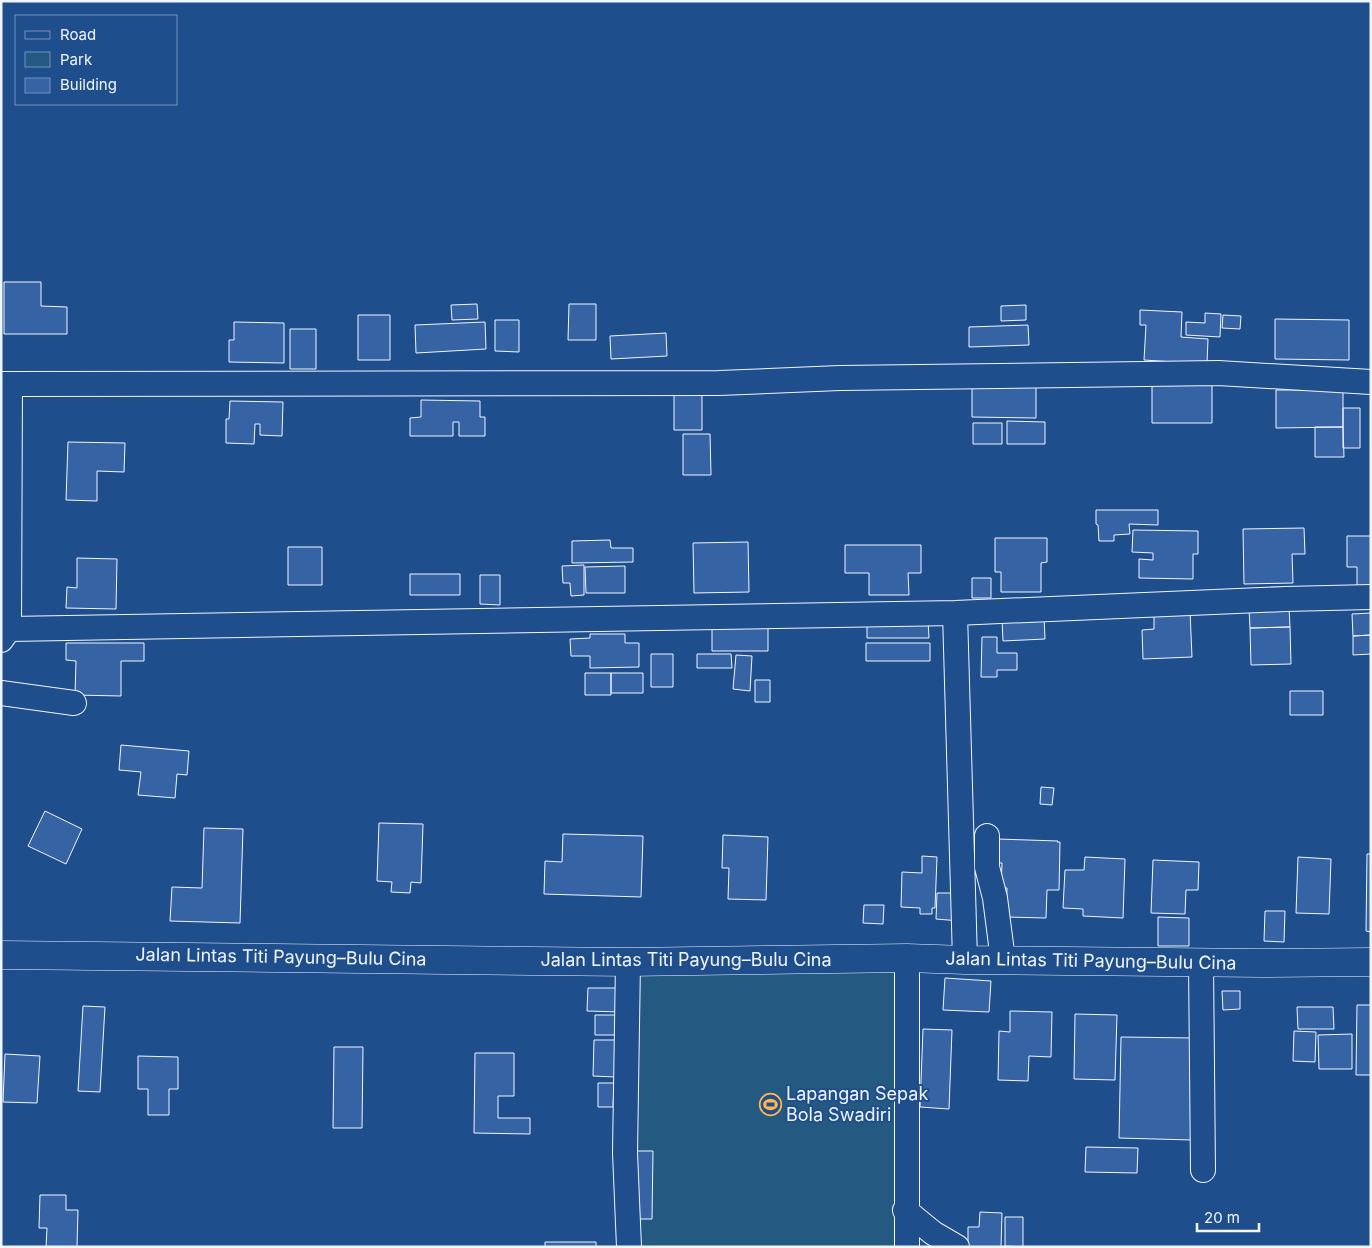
<svg xmlns="http://www.w3.org/2000/svg" width="1372" height="1248" viewBox="0 0 1372 1248" font-family="Inter,sans-serif">
  <style>
    .green { fill: #245a82; stroke: #a8bbd7 }
    .building { fill: #3563a3; stroke: #f2f6ff }
    .lines { fill: none; stroke-linecap: round; stroke-linejoin: round }
    .minor-casing { stroke: #f2f6ff; stroke-width: 26 }
    .major-casing { stroke: #f2f6ff; stroke-width: 29 }
    .minor { stroke: #1f4e8c; stroke-width: 24 }
    .major { stroke: #1f4e8c; stroke-width: 28 }
    .labels { text-anchor: middle; stroke-width: 4; stroke-linejoin: round; paint-order: stroke }
    .street-label { font-size: 18px; fill: #f2f6ff; stroke: #1f4e8c }
    .poi-label { font-size: 18px; fill: #f2f6ff; stroke: #1f4e8c; text-anchor: start }
  </style>
  <rect width="100%" height="100%" fill="#1f4e8c"/>
  <path class="green" d="M907,958L912,1247H633L628,962Z"/>
  <path class="building" d="M4,282H41V306L67,307V334H4Z
    M477,304L478,319L452,320L451,305Z
    M569,304H596V340H568Z
    M1026,305V320L1001,321V306Z
    M1140,310L1182,312L1181,337L1208,339L1207,364L1144,360L1146,325H1140Z
    M1205,313L1221,314L1220,337L1186,335V322L1205,323Z
    M358,315H390V360H358Z
    M1223,315L1241,316L1240,329L1222,328Z
    M1275,319L1349,320V360L1275,359Z
    M495,320H519V352L495,351Z
    M234,322L284,323V363L229,362V340H234Z
    M485,322L486,349L416,353L415,325Z
    M1028,325L1029,345L969,347V327Z
    M290,329H316V369H290Z
    M666,333L667,356L611,359L610,336Z
    M1036,377V418L972,417V382Z
    M1152,382L1212,383V423H1152Z
    M674,384H702V430H674Z
    M1276,390H1343V427L1276,428Z
    M421,400L480,401V417H485V436H459V422H453V436H410V418L421,417Z
    M230,401L283,402L282,436L260,435V424H255L254,444L226,443V419H229Z
    M1343,408H1360V448H1343Z
    M1007,421L1045,422V444H1007Z
    M973,423H1002V444H973Z
    M1315,427H1343L1344,457H1315Z
    M683,434H710L711,475H683Z
    M68,442L125,443L124,472L97,471V501L66,500Z
    M1096,510H1158V525L1129,524L1130,534L1114,535V541H1099L1098,525L1096,524Z
    M1304,528L1305,554H1292L1293,583L1244,584L1243,529Z
    M1133,530L1198,531V554H1193V579L1139,578V559L1153,560V553L1132,552Z
    M1347,536H1371V590L1357,589V567H1347Z
    M995,538H1047V562L1041,563V592H1001V572H995Z
    M610,540L611,548H633V562L572,563V541Z
    M748,542L749,592L694,593L693,543Z
    M845,545H921V573H908L909,595H869V573H845Z
    M288,547H322V585H288Z
    M77,558L117,559L116,609L66,608L67,587L77,588Z
    M584,565V595L571,596L570,583H563L562,566Z
    M625,566V593H586L585,567Z
    M410,574H460V595H410Z
    M480,575H500V605L480,604Z
    M972,578H991V598H972Z
    M1289,607L1290,627L1250,628L1249,608Z
    M1190,611L1192,657L1143,659L1142,630L1154,629V612Z
    M1371,613V635L1353,636L1352,614Z
    M1044,617L1045,639L1003,641L1002,619Z
    M867,620H928L929,638H867Z
    M712,624H768V651H712Z
    M1290,627L1291,664L1251,665L1250,628Z
    M590,634H625V643H639V667L590,668V656H571L570,639L590,638Z
    M1371,635V654L1353,655V636Z
    M982,637H997V653H1017V670H997V677H981Z
    M66,643H144V661H121V696L75,695L76,661L66,660Z
    M866,643H930V661H866Z
    M651,654H673V687H651Z
    M697,654H731L732,668H697Z
    M736,655L752,656L750,691L733,689Z
    M585,673H611V695H585Z
    M611,673H643V693H611Z
    M755,680H770V702H755Z
    M1290,691H1323V715H1290Z
    M121,745L189,751L187,775L177,774L175,798L138,795L141,772L119,770Z
    M1041,787L1054,788L1052,805L1040,804Z
    M45,811L82,829L66,864L28,846Z
    M379,823L423,824L421,883L411,882L410,893L391,892L392,882L377,881Z
    M204,828L243,829L240,923L170,921L172,887L202,888Z
    M563,834L643,836L641,897L544,894L545,861L562,862Z
    M723,835L768,837L766,900L728,899L729,868H722Z
    M997,839L1058,841L1057,842H1060L1059,890H1047L1046,918L1006,917L1007,888H1001L1002,863H996Z
    M1367,854H1371V932L1366,931Z
    M922,856L937,857L935,908H932V914H920V908L901,907L902,872L922,873Z
    M1085,857L1125,859L1123,918L1083,916V909L1063,908L1065,870H1084Z
    M1298,857L1331,859L1329,914L1296,913Z
    M1153,860L1199,862L1198,890H1186L1185,914L1151,913Z
    M937,893H961L960,921L936,919Z
    M864,905H884L883,924L863,923Z
    M1265,911H1285L1284,942L1264,941Z
    M1158,917L1189,918V946H1158Z
    M945,978L991,981L989,1012L943,1010Z
    M588,988H620V1012L587,1011Z
    M1222,991H1240V1009L1223,1010Z
    M1357,1005H1371V1075H1356Z
    M83,1006L105,1007L100,1092L78,1091Z
    M1297,1007H1333L1334,1029H1298Z
    M1010,1011L1052,1012L1051,1057L1029,1056L1028,1081L998,1080L999,1031L1010,1032Z
    M1075,1014L1117,1015L1115,1080L1074,1079Z
    M595,1015H621V1035H595Z
    M923,1029L952,1030L949,1109L920,1107Z
    M1294,1031L1316,1032L1315,1062L1293,1061Z
    M1352,1034V1069H1319L1318,1035Z
    M1121,1037L1195,1038L1192,1140L1119,1138Z
    M594,1040H617L616,1077L593,1076Z
    M334,1047H363L362,1128H333Z
    M475,1053H514V1096H498V1118H530V1134L474,1133Z
    M5,1054L40,1056L37,1103L3,1102Z
    M138,1056L178,1057V1089H169V1115H148V1089H138Z
    M598,1083H614L613,1107H598Z
    M1086,1147L1138,1148L1137,1173L1085,1172Z
    M632,1151H653L652,1219H631Z
    M40,1195H66V1210H78L77,1247H46L47,1228H39Z
    M980,1212L1002,1213L1001,1247H968V1227H979Z
    M1005,1217H1023V1247L1005,1246Z
    M545,1242H596V1247H545Z"/>
  <g class="lines">
    <defs>
      <path id="minor" d="M1,384L719,383L840,378L1218,373L1371,382
        M955,613L965,960
        M9,629L955,613L1285,599L1371,597
        M1,640L9,629L10,384
        M1,693L74,703
        M987,836V867L995,898L1003,960
        M628,962L625,1153L629,1247
        M1201,962L1203,1170
        M905,1210L933,1233L957,1247
        M907,1247V958"/>
      <path id="major" d="M1,955L628,962L907,958L965,960L1262,963L1371,962"/>
    </defs>
    <use href="#minor" class="minor-casing"/>
    <use href="#major" class="major-casing"/>
    <use href="#minor" class="minor"/>
    <use href="#major" class="major"/>
  </g>
  <defs>
    <symbol id="stadium-ring" viewBox="-11 -11 22 22"><circle r="9.5" fill="#1f4e8c" stroke="#ffb74d" stroke-width="1.5"/><path d="M0-5a6.5 5 0 1 0 0 10a6.5 5 0 1 0 0-10ZM-3.5-1.8h7v3.6h-7Z" fill="#ffb74d"/></symbol>
  </defs>
  <g fill-rule="evenodd">
    <use href="#stadium-ring" x="758" y="1092" width="25" height="25"/>
  </g>
  <g class="labels">
    <g class="street-label">
      <text transform="translate(281 957) rotate(1)" y="6">Jalan Lintas Titi Payung–Bulu Cina</text>
      <text x="686" y="966">Jalan Lintas Titi Payung–Bulu Cina</text>
      <text transform="translate(1091 961) rotate(1)" y="6">Jalan Lintas Titi Payung–Bulu Cina</text>
    </g>
    <g class="poi-label">
      <text x="786" y="1100">Lapangan Sepak<tspan x="786" dy="21">Bola Swadiri</tspan></text>
    </g>
  </g>
  <rect width="1372" height="1248" fill="none" stroke="#f2f6ff" stroke-width="5"/>
  <rect x="15" y="15" width="162" height="90" fill="#1f4e8c" stroke="#7391ba"/>
  <rect x="25" y="31" width="25" height="8" fill="#1f4e8c" stroke="#7391ba"/>
  <text x="60" y="40" font-size="15" fill="#f2f6ff">Road</text>
  <rect x="25" y="52" width="25" height="15" fill="#245a82" stroke="#7391ba"/>
  <text x="60" y="65" font-size="15" fill="#f2f6ff">Park</text>
  <rect x="25" y="78" width="25" height="15" fill="#3563a3" stroke="#7391ba"/>
  <text x="60" y="90" font-size="15" fill="#f2f6ff">Building</text>
  <path d="M1197 1223v8h62v-8" fill="none" stroke="#f2f6ff" stroke-width="2.5"/>
  <text x="1204" y="1223" font-size="15" fill="#f2f6ff" stroke="#1f4e8c" stroke-width="4" paint-order="stroke">20 m</text>
</svg>
